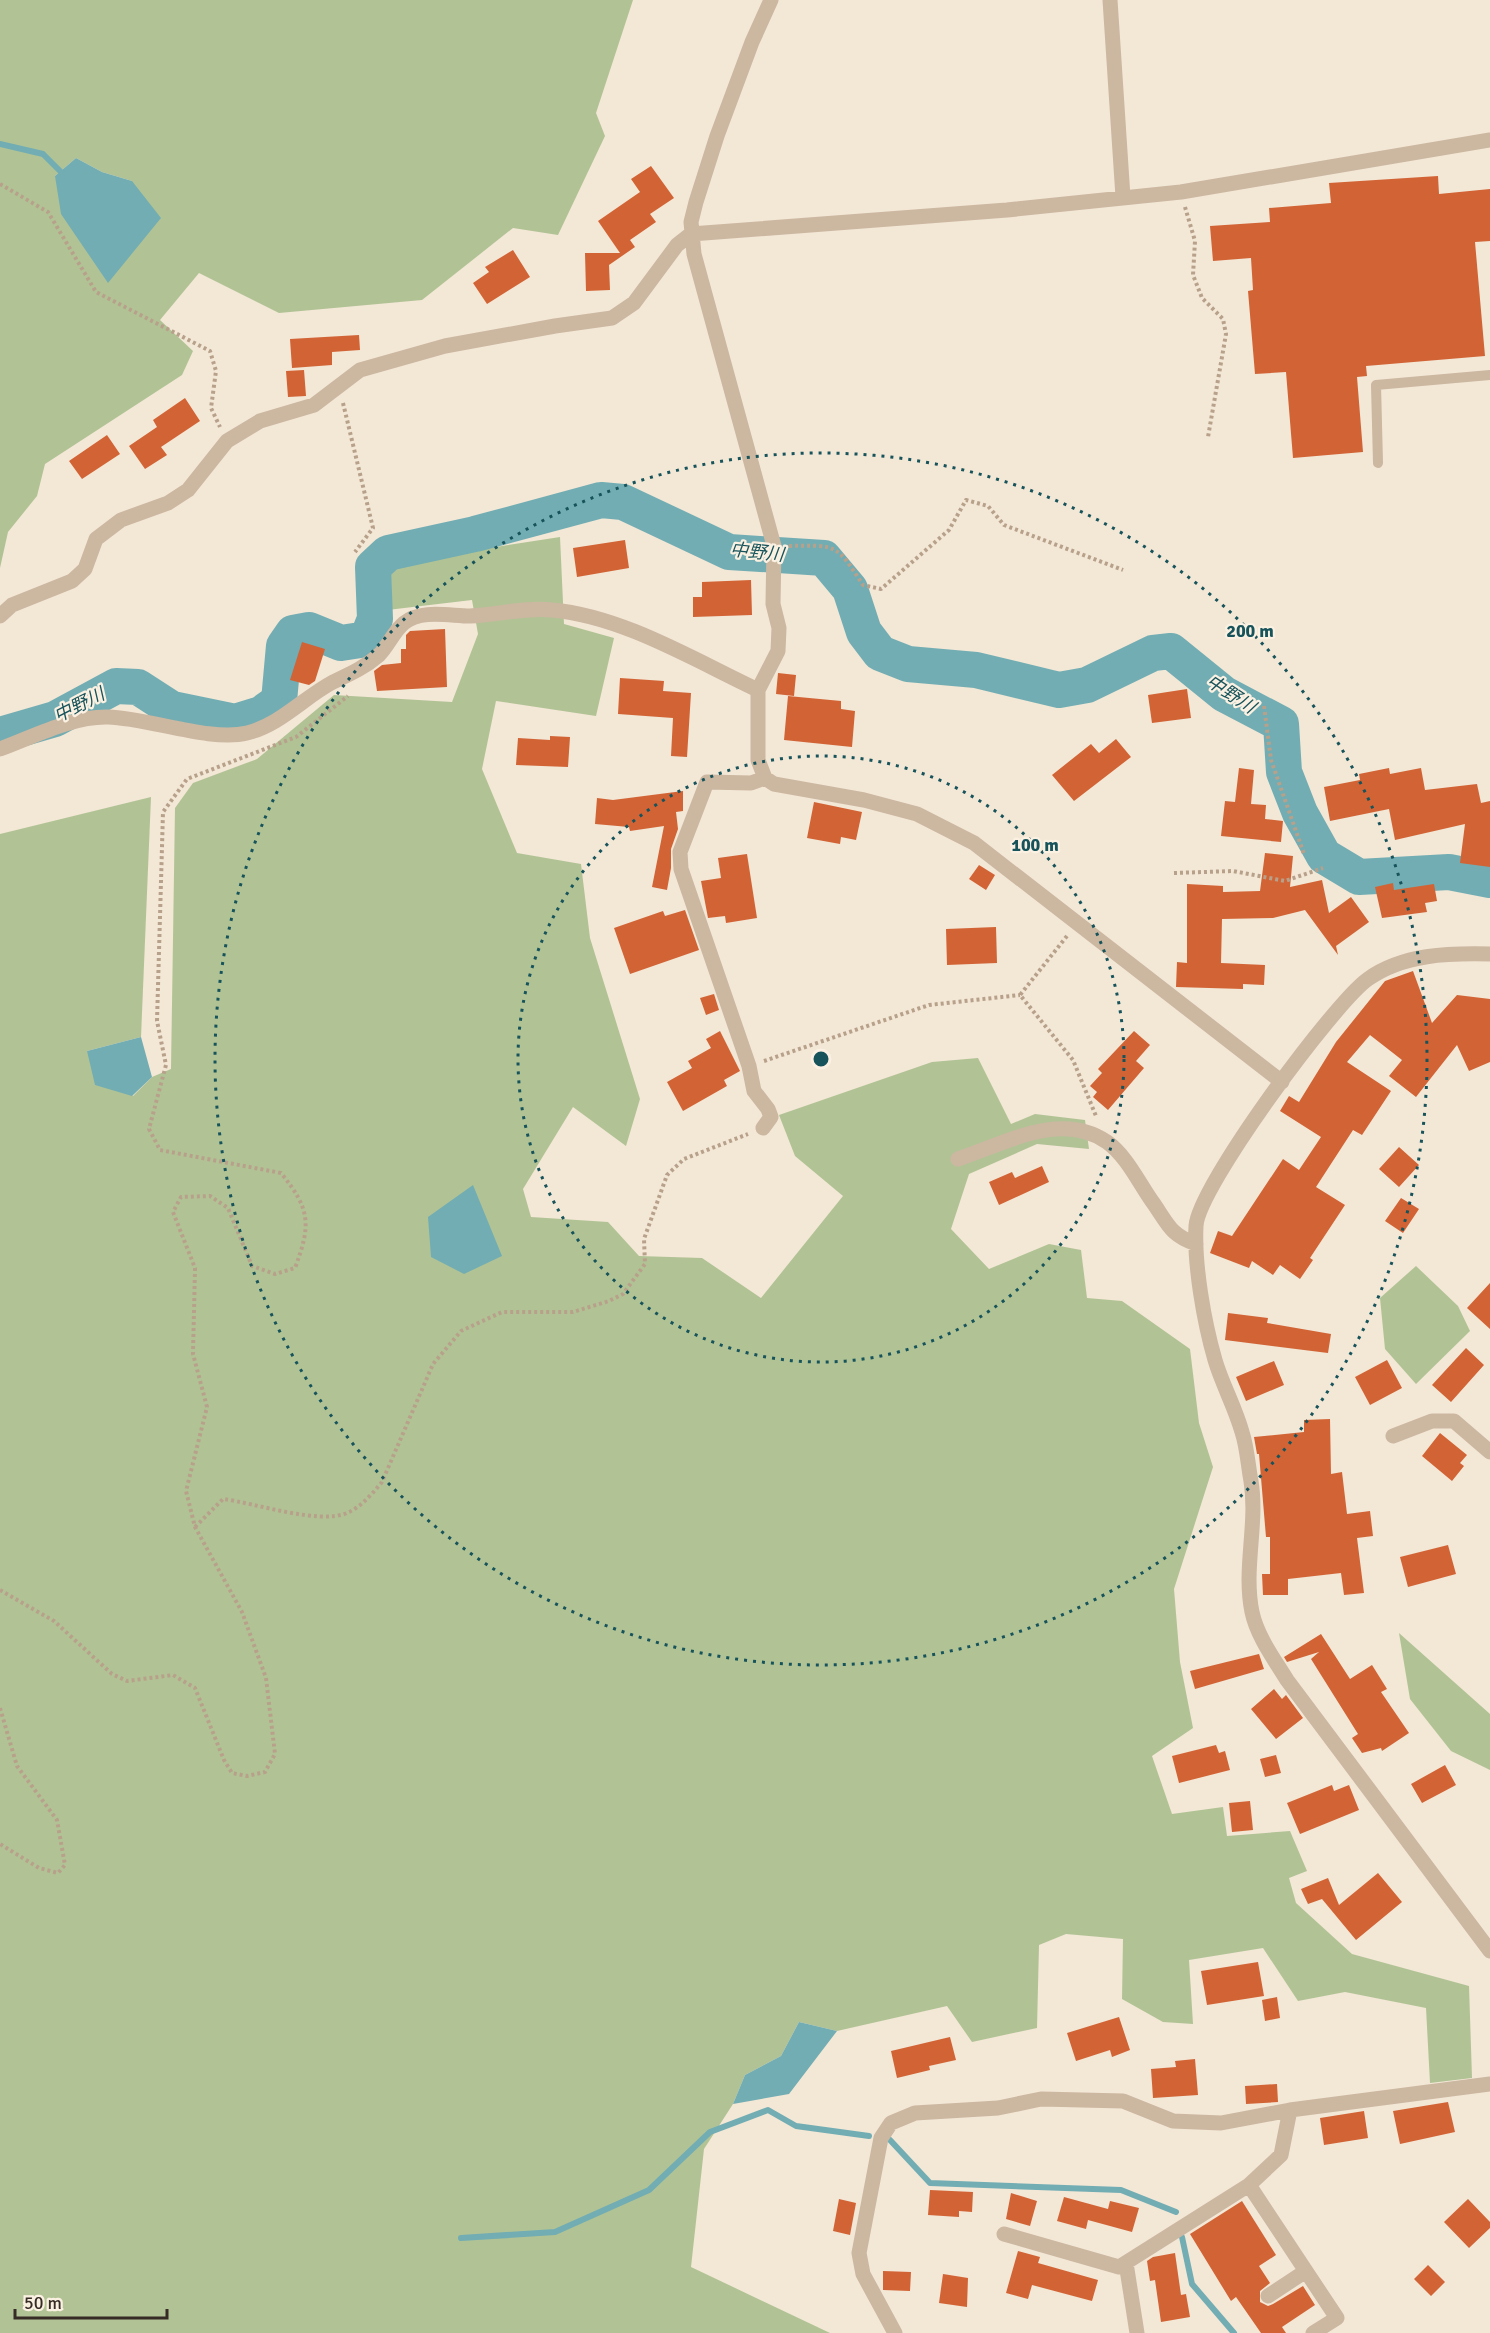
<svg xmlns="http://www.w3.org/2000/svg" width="1490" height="2333" viewBox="0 0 1490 2333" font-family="Signika,'Noto Sans JP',sans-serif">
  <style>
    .green { fill: #b1c395; fill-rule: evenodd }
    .water { fill: #72adb3 }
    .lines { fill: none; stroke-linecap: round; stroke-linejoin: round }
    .stream { stroke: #72adb3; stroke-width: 6 }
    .river { stroke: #72adb3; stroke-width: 36 }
    .building { fill: #d26335 }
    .path { stroke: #b8a18b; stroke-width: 4; stroke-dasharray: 3 3; stroke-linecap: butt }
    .service { stroke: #ccb7a1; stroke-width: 10 }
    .minor { stroke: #ccb7a1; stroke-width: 15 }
    .ring { fill: none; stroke: #17535b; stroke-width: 3; stroke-dasharray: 3 6 }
    .labels { text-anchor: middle; stroke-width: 4.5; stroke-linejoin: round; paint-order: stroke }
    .water-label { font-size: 18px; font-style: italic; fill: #17535b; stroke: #fbf1e2 }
    .centre { fill: #17535b; stroke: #fbf1e2; stroke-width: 3 }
    .ring-label { font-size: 18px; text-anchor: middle; font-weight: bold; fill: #17535b; stroke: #fbf1e2; stroke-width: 4.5; stroke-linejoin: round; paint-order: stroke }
  </style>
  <rect width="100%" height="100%" fill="#f3e7d6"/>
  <path class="green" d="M0,0H633L596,113L605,136L558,235L513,228L422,300L279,313L199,273L160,320L193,351L182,375L45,464L37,496L8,532L0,568ZM76,158L102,172L132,181L55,176Z
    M560,537L564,624L614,638L596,716L496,701L482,769L517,853L581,864L590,938L640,1099L626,1146L573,1107L523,1189L531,1217L608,1222L639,1256L702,1258L761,1298L843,1196L795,1156L779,1115L932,1062L978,1058L1011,1124L1035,1114L1085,1120L1089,1149L1037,1144L969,1174L951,1229L989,1269L1049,1244L1081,1250L1087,1298L1122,1301L1190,1349L1199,1423L1213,1467L1174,1589L1180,1662L1193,1728L1152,1756L1172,1814L1223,1807L1227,1836L1290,1831L1307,1871L1289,1878L1296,1903L1352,1954L1469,1986L1472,2078L1430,2083L1426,2008L1345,1992L1298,2001L1263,1948L1189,1960L1193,2024L1163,2022L1122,1999L1123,1939L1066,1934L1039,1945L1037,2028L972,2042L947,2006L837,2031L799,2022L781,2056L745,2075L733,2104L704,2149L691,2267L830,2333H0V834L151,797L141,1037L87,1051L133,1096L152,1077L171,1069L175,808L193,783L257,759L334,695L452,702L478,634L472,600L379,611L386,564Z
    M1416,1266L1458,1306L1470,1331L1416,1384L1385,1349L1380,1298Z
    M1399,1633L1490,1714V1770L1451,1751L1410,1699Z"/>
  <path class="water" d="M76,158L102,172L132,181L161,218L108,283L61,214L55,176Z
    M141,1037L152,1077L132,1096L95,1085L87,1051Z
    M473,1185L502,1256L464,1274L431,1257L428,1217Z
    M799,2022L837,2031L789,2094L733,2104L745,2075L781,2056Z"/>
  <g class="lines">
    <path class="stream" d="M0,144L43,154L64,175
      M890,2140L930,2183L1121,2190L1176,2212
      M1182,2237L1192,2284L1234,2333
      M461,2238L555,2232L649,2190L710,2132L768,2110L796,2126L869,2136"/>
    <path class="river" d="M0,735L55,719L116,686L138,687L172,709L235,722L261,714L279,701L284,646L293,633L309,630L341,643L367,639L375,619L373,567L388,553L475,534L601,500L623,502L729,552L824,558L850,589L864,632L880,653L908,664L976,670L1059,690L1087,685L1153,653L1171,651L1224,694L1281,724L1284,772L1300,813L1324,856L1359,877L1449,872L1490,880"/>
  </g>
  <path class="building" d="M651,166L674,198L650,214L656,222L630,240L635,247L609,265L610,290L586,291L585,253H620L598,221L640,192L631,179Z
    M1438,176L1439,194L1490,189V241L1475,242L1485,356L1366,366L1367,376L1357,377L1363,452L1293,458L1286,372L1255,374L1248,291L1253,290L1251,258L1213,261L1210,226L1270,222L1269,208L1331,203L1329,183Z
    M513,250L530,277L487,304L473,283L489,272L485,267Z
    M359,335L360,350L332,352V365L292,368L290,339Z
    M304,370L306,396L288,397L286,371Z
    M185,398L200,421L161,447L167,455L145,469L129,446L157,427L153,420Z
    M107,435L120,454L82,479L69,461Z
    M625,540L629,568L577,577L573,548Z
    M751,580L752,615L693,617V597H702V582Z
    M445,629L447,687L377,691L374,671L382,665L401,663V649H406V635L410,631Z
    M302,642L325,649L315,681L309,685L290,680Z
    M778,673L796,675L794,696L776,694Z
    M620,678L664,681L663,691L691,693L687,757L671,756L673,718L618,714Z
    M1187,689L1191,718L1152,723L1148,695Z
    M788,696L841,701V709L855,711L852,747L784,740Z
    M550,736L570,737L568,767L516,765L518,738L550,740Z
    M1116,739L1131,757L1074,801L1052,775L1091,744L1099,753Z
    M1239,768L1254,770L1251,804L1266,805L1265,819L1283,821L1281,842L1221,836L1225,801L1235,802Z
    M1389,768L1390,774L1421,768L1425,790L1477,784L1481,803L1490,801V867L1460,863L1465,824L1395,840L1389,809L1330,821L1324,787L1360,780L1359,774Z
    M683,791V811L676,812L678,829L671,849V868L667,890L652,887L664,826L630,831L629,827L595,824L597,798L613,800Z
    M814,802L862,812L856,840L841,837L840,844L807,838Z
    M1265,853L1293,856L1290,887L1322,880L1329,913L1351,897L1369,922L1336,946L1338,955L1305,910L1273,918L1222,919L1221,963L1265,965L1264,985L1243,984V989L1176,987L1177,962L1187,963V884L1223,886V892L1260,891Z
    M747,854L757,918L726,923L725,916L708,918L701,881L721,878L718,858Z
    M979,865L995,875L986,890L969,879Z
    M1393,883L1394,890L1434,884L1437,901L1425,903L1427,912L1382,918L1375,887Z
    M685,910L699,950L630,974L614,928L663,911L665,916Z
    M996,927L997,963L947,965L946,929Z
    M1413,971L1432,1023L1457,995L1490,999V1062L1469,1071L1457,1045L1416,1097L1389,1076L1402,1060L1370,1035L1347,1062L1391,1091L1362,1135L1353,1130L1316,1187L1345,1205L1310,1258L1313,1260L1300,1279L1280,1265L1273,1275L1252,1261L1249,1268L1210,1253L1218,1231L1232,1236L1283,1159L1299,1170L1321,1137L1280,1111L1289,1096L1299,1102L1336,1042L1385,981Z
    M714,994L719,1010L706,1015L700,998Z
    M720,1031L740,1071L724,1080L727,1086L683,1111L667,1082L692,1068L688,1061L711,1048L706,1039Z
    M1134,1031L1150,1045L1136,1061L1144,1068L1108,1110L1093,1097L1097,1092L1090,1086L1102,1073L1098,1069Z
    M1399,1147L1419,1165L1399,1187L1379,1169Z
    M1042,1166L1049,1182L999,1205L989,1182L1012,1172L1015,1178Z
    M1401,1198L1419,1209L1403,1233L1385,1221Z
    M1490,1283V1329L1467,1308Z
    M1228,1313L1268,1318L1267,1323L1331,1334L1328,1353L1225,1340Z
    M1466,1348L1484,1365L1451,1402L1432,1385Z
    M1387,1360L1402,1388L1370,1405L1355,1377Z
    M1274,1361L1284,1385L1246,1401L1236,1377Z
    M1330,1419L1331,1474L1342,1472L1347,1514L1370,1511L1373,1536L1357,1538L1364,1593L1344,1595L1341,1573L1288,1579V1595H1263L1262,1574H1270V1537H1266L1259,1454H1257L1254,1437L1304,1432V1420Z
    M1440,1433L1467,1455L1460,1463L1464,1466L1452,1481L1422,1456Z
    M1448,1545L1456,1574L1408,1587L1400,1557Z
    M1321,1634L1350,1679L1372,1665L1387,1689L1381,1692L1409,1733L1382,1751L1381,1748L1362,1753L1352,1738L1358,1734L1311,1659L1319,1652L1287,1662L1284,1657Z
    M1259,1654L1264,1669L1195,1689L1190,1671Z
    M1274,1689L1282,1699L1286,1695L1303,1718L1276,1739L1251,1709Z
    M1216,1745L1219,1753L1225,1751L1230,1770L1179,1783L1172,1756Z
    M1276,1755L1281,1773L1265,1777L1260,1759Z
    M1445,1765L1456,1785L1422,1803L1411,1784Z
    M1332,1785L1334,1791L1349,1785L1359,1810L1300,1834L1287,1803Z
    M1250,1801L1253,1830L1232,1832L1229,1803Z
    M1378,1873L1402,1902L1356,1940L1322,1899L1308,1904L1301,1889L1328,1878L1339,1905Z
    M1258,1962L1264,1996L1207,2005L1201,1971Z
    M1277,1997L1280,2018L1265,2021L1262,2000Z
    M1119,2017L1130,2050L1112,2057L1110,2050L1076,2061L1067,2033Z
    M950,2037L956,2060L929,2066L930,2070L897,2078L891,2051Z
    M1195,2059L1198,2095L1153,2098L1151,2069L1176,2067L1175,2061Z
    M1277,2084L1278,2102L1246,2104L1245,2086Z
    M1448,2102L1455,2132L1400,2144L1393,2111Z
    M1364,2111L1368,2138L1324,2145L1320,2118Z
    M930,2190L973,2192L972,2212L959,2211V2217L928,2215Z
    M1011,2193L1037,2201L1030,2226L1006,2219Z
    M1064,2197L1108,2209L1110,2201L1139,2208L1132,2232L1088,2220L1086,2229L1057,2221Z
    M839,2199L856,2203L850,2235L833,2231Z
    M1468,2199L1490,2222V2228L1469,2248L1444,2222Z
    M1242,2201L1276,2255L1259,2266L1270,2283L1260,2291V2302L1268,2306L1273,2304L1303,2286L1315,2305L1282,2327L1286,2333H1261L1236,2297L1231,2301L1190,2234Z
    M1018,2251L1040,2257L1038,2263L1098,2280L1092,2301L1032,2285L1028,2299L1006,2293Z
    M1175,2253L1181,2295L1186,2294L1190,2317L1161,2322L1155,2280L1150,2281L1147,2261L1153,2257Z
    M1428,2265L1445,2282L1431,2296L1414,2279Z
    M883,2271L911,2272L910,2291L883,2290Z
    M943,2274L968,2278L967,2307L939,2303Z"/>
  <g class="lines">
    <path class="path" d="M0,184L48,212L96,292L210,351L216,371L211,408L220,427
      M1185,207L1195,241L1193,275L1202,298L1223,319L1226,334L1208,437
      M343,403L373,528L355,552
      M789,546C838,545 836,544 863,585L881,589L949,530L966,500L988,506L1004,525L1123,570
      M1264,706L1271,760L1304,854
      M1174,873L1233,871L1285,881L1323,868
      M1067,936L1020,995L1073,1060L1096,1116
      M764,1061L929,1005L1020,995
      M195,1527L223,1499C255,1503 319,1525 347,1513C361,1507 372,1494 382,1482L433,1364L461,1331L502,1312H573L609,1301L623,1294L645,1264L644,1239L667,1175L684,1159L748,1134
      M0,1590L54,1621L112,1674L127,1681L173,1675L195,1688L224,1760L232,1773L247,1776L265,1772L275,1754L266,1678L242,1612L195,1527L186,1491L207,1407L193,1354L195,1268L173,1212L181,1197L210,1196L228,1208L252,1266L275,1274L295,1268C311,1225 311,1210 281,1173L160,1150L149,1129L166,1065L157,1021L163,812L187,779L296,737L348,696
      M0,1708L17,1766L57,1820L65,1865L58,1873L39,1868L0,1844"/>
    <path class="service" d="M1378,463L1376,385L1490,375"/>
    <path class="minor" d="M771,0L752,42L717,136L696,202L691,222L694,254L774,546L773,604L779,628L778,651L758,690V760L765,778L774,784L864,800L917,814L974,843L1282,1082
      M1110,0L1123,197
      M0,616L12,605L72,581L85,569L96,539L121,520L168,503L188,490L227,441L260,421L314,405L360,370L445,346L555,326L612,318L634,303L677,245L691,234L1007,210L1181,192L1490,140
      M0,749C33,737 72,716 108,717C149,718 210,742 247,733C280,725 303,698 333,682C350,674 364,668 379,655C388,646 394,631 404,623C421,609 450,616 470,616C497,615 525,607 552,610C622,616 694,660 758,690
      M1490,954C1449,953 1403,954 1368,979C1334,1003 1198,1187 1196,1226C1194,1265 1204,1322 1215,1360C1222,1384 1235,1407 1242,1432C1247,1447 1248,1465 1251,1481C1258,1524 1243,1569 1252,1612C1257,1636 1274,1659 1287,1680L1490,1951
      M763,1128L771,1117L768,1109L754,1091L749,1066L681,869L680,852L707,782L751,783L765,778
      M958,1159C1004,1144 1061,1110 1107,1142C1127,1156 1140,1185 1154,1204C1169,1226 1171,1235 1196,1244
      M1393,1436L1432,1421H1454L1490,1452
      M1290,2110L1281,2155L1249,2185L1337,2318L1313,2333
      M1004,2234L1119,2267L1249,2185
      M1126,2263L1137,2333
      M1268,2296L1306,2271
      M895,2333L863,2274L859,2253L881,2138L891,2123L915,2113L998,2108L1041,2099L1123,2101L1173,2121L1221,2123L1290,2110L1490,2084"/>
  </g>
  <g class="ring">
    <circle cx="821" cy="1059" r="303"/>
    <circle cx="821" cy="1059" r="606"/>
  </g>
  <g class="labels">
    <g class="water-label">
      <text transform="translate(757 552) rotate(6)" y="6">中野川</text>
      <text transform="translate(1231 694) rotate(33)" y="6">中野川</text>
      <text transform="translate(79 705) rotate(-27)" y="6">中野川</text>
    </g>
  </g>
  <circle cx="821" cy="1059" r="9" class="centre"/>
  <g class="ring-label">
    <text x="1250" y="637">200 m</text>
    <text x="1035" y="851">100 m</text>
  </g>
  <path d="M15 2309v9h152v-9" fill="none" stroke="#362b25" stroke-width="3"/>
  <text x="24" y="2309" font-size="18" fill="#362b25" stroke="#fbf1e2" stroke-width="4.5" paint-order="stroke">50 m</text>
</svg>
